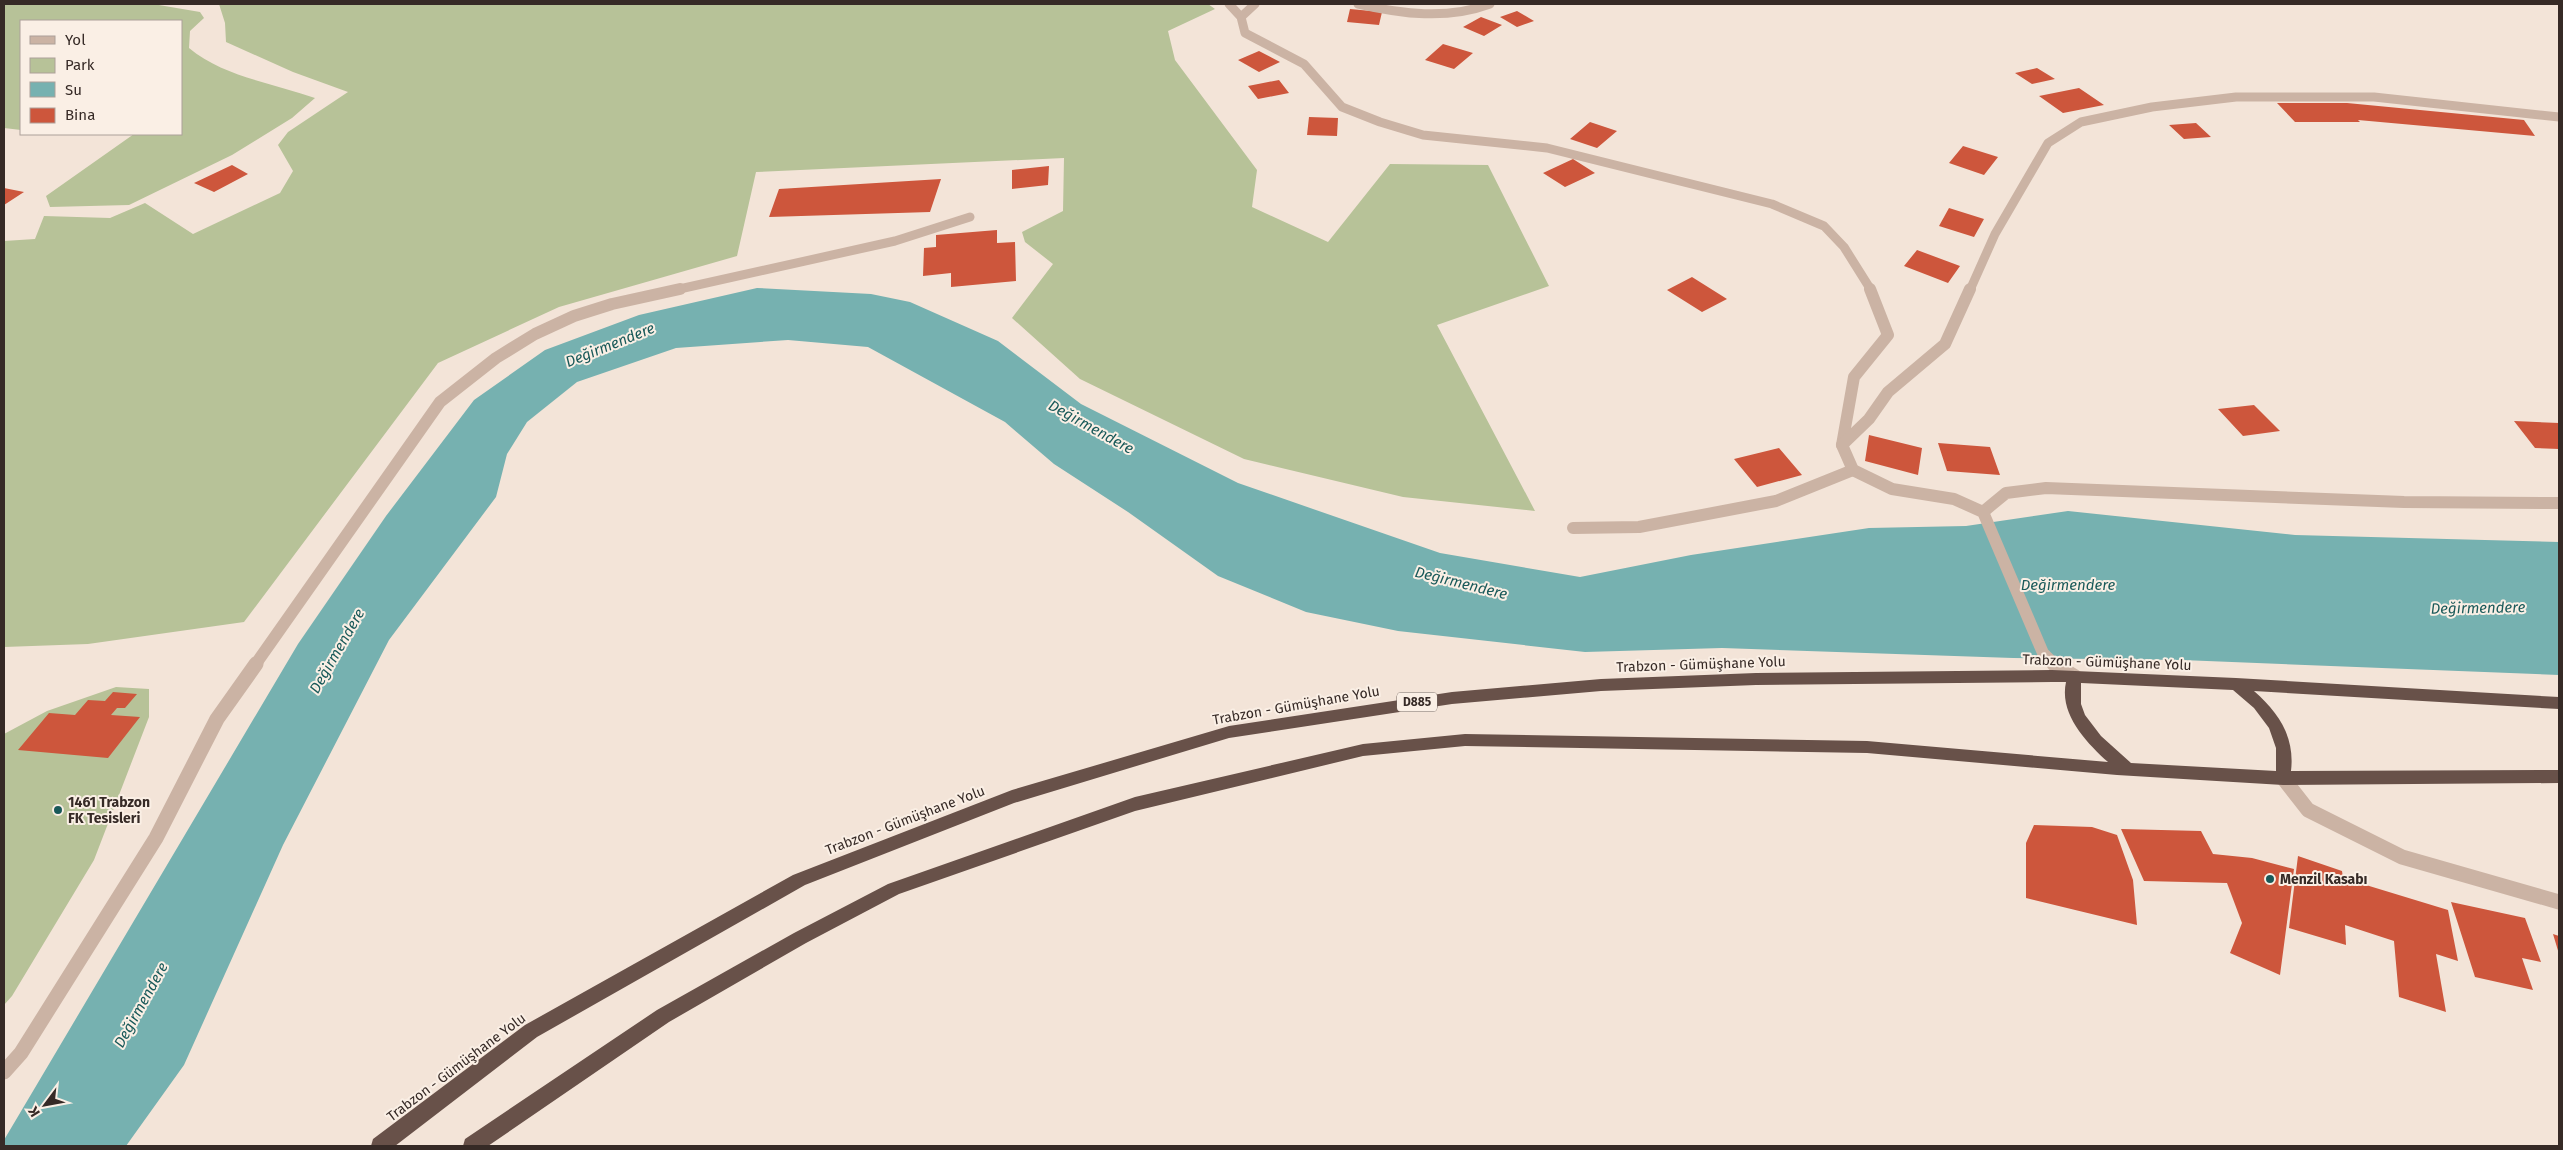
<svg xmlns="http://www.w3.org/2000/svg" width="2563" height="1150" viewBox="0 0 2563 1150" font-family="'Fira Sans',sans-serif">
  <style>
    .green { fill: #b7c298 }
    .water { fill: #76b1b0 }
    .building { fill: #cd563c }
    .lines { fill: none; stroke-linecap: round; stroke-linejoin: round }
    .minor-far2 { stroke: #cbb3a4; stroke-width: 9 }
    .minor-far1 { stroke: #cbb3a4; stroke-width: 12 }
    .minor { stroke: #cbb3a4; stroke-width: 15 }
    .tertiary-far2 { stroke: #cbb3a4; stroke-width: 9 }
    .tertiary-far1 { stroke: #cbb3a4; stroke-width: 12 }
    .tertiary { stroke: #cbb3a4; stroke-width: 15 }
    .trunk { fill: #685149; fill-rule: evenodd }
    .poi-dot { fill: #195959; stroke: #faefe5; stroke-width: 2 }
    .labels { text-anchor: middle; stroke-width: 4; stroke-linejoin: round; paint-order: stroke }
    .shield { fill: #faefe5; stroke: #71655f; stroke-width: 1 }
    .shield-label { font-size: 12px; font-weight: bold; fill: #362a26 }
    .street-label { font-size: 14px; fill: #362a26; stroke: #faefe5 }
    .poi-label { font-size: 14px; font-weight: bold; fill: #362a26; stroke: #faefe5; text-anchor: start }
    .water-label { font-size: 15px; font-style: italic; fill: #195959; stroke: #faefe5 }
  </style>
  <rect width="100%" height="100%" fill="#f3e4d8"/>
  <path class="green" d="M4,4H153L200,12L204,18L190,31L189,48C224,77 273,83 315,98L292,118L232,155L129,205L50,207L46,196L134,134H181V21H21V130L4,128Z
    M219,4H1208L1215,9L1168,31L1175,60L1257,170L1252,207L1328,242L1390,164L1488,165L1549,286L1437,325L1535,511L1403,497L1244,459L1080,379L1012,318L1053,264L1025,242L1022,232L1063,211L1064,158L756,172L737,256L559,307L438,363L244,622L88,644L4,647V241L35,239L44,216L110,218L145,203L193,234L280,193L293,171L278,145L288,132L348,92L293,72L226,42L225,23Z
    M116,687L149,689V717L94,860L12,996L4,1005V734L47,711Z"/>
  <path class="water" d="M757,288L871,294L910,302L998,341L1081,404L1238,483L1440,553L1580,577L1691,555L1869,528L1966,526L2068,511L2295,535L2559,542V675L2182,660L2013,658L1722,648L1585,652L1398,631L1306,612L1218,576L1128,512L1054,464L1005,422L868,347L788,340L676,348L577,382L527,422L507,454L496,497L389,640L283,845L184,1065L126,1146H4V1140L298,644L386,516L474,400L545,350L639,315Z"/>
  <path class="building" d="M1350,9L1382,12L1379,25L1347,22Z
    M1517,11L1534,21L1517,27L1500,17Z
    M1481,17L1502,25L1484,36L1463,27Z
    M1443,44L1473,53L1454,69L1425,60Z
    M1259,51L1280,62L1259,72L1238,60Z
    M2037,68L2055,79L2032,84L2015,73Z
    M1279,80L1289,93L1258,99L1248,86Z
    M2079,88L2104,105L2063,113L2039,96Z
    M2277,103H2347L2524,120L2535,136L2358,120L2360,122H2295Z
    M1309,117L1338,118L1337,136L1307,135Z
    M1590,122L1617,131L1597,148L1570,139Z
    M2196,123L2211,137L2184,139L2169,125Z
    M1963,146L1998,157L1984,175L1949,163Z
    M1573,159L1595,173L1565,187L1543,173Z
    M232,165L248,174L214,192L194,183Z
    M1049,166L1048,185L1012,189V170Z
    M941,179L930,212L769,217L779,189Z
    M4,188L24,192L4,205Z
    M1949,208L1984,219L1974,237L1939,226Z
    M997,230V243L1015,242L1016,281L951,287V273L923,276L924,248L936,247V235Z
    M1917,250L1960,266L1948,283L1904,266Z
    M1692,277L1727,299L1702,312L1667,290Z
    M2254,405L2280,431L2243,436L2218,409Z
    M2514,421L2559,423V449L2535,448Z
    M1869,435L1922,448L1918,475L1865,461Z
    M1938,443L1990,447L2000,475L1947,471Z
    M1779,448L1802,475L1757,487L1734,459Z
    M113,692L137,694L125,708H117L111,715L140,717L108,758L18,750L49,713L75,715L88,700L105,701Z
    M2034,825L2092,827L2117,835L2133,880L2137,925L2026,898V843Z
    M2121,829L2201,831L2213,854L2252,858L2294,869L2280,975L2230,953L2242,923L2227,883L2144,881Z
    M2298,856L2342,871L2343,878L2448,910L2458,961L2436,954L2446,1012L2399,997L2394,941L2345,925L2346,945L2289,928Z
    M2451,902L2525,918L2541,962L2522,958L2533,990L2475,977Z
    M2553,934L2559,936V954Z"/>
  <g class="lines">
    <path class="minor-far2" d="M1229,4L1241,17L1245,33L1304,64L1342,107L1380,122L1423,135L1547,148L1772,204L1824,226L1844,247L1871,290
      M1358,4C1402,14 1447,20 1490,4
      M1241,17L1255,4
      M675,290L895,241L970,217"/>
    <path class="minor-far1" d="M1842,445L1854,377L1888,335L1870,289
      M1983,512L2006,493L2046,488L2404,502L2559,503
      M1573,528L1639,527L1776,501L1853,470
      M255,665L440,402L496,358L535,334L574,316L612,304L680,289"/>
    <path class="minor" d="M4,1072L21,1053L156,838L217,719L256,664"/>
    <path class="tertiary-far2" d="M1970,290L1995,234L2048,143L2081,122L2152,107L2236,97H2374L2559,117"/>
    <path class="tertiary-far1" d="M1970,289L1945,344L1888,392L1869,419L1842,445L1853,470L1892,489L1954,499L1983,512L2043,653L2055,665"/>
    <path class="tertiary" d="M2054,664L2075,677
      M2283,778L2308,810L2402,857L2559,902"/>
    <path class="trunk" d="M2052,670L2236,678L2559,697V709L2254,691C2279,713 2295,737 2291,771L2559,770V783L2283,785L2117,775L1867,753L1465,746L1363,756L1135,811L899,894L806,943L669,1022L488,1146H463L465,1139L657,1010L794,933L888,884L1135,797L1363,744L1465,734L1867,741L2108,762C2086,742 2059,714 2066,682H2052L1756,685L1601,691L1452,704L1229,738L1014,803L805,885L537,1037L395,1146H371L373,1139L525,1025L793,875L1012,790L1229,726L1452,692L1601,679L1756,673ZM2081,683L2233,690L2254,708L2269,728L2276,748V771L2131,763L2101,736L2085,715L2081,704Z"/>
  </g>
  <g class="poi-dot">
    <circle cx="58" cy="810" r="5"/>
    <circle cx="2270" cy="879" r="5"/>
  </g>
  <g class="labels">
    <rect class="shield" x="1397" y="692.5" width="40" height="19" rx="4"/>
    <g class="shield-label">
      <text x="1417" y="706">D885</text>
    </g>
    <g class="street-label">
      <text transform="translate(2107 662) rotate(2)" y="5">Trabzon - Gümüşhane Yolu</text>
      <text transform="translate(1701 664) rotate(-2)" y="5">Trabzon - Gümüşhane Yolu</text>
      <text transform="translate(1296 705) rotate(-10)" y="5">Trabzon - Gümüşhane Yolu</text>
      <text transform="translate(905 820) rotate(-21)" y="5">Trabzon - Gümüşhane Yolu</text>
      <text transform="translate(456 1067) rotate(-37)" y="5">Trabzon - Gümüşhane Yolu</text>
    </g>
    <g class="poi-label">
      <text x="68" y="807">1461 Trabzon<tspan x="68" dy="16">FK Tesisleri</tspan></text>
      <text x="2280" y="884">Menzil Kasabı</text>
    </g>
    <g class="water-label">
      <text transform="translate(610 345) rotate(-22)" y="5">Değirmendere</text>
      <text transform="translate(1091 427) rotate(29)" y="5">Değirmendere</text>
      <text transform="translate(1461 583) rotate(14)" y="5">Değirmendere</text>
      <text x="2068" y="590">Değirmendere</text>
      <text transform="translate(2478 608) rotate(-1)" y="5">Değirmendere</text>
      <text transform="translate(337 651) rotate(-60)" y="5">Değirmendere</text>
      <text transform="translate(141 1005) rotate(-61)" y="5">Değirmendere</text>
    </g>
  </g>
  <rect width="2563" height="1150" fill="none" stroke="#362a26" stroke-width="10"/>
  <rect x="20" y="20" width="162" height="115" fill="#faefe5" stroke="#aca099"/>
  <rect x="30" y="36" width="25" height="8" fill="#cbb3a4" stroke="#aca099"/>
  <text x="65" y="45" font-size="15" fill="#362a26">Yol</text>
  <rect x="30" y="58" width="25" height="15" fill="#b7c298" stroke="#aca099"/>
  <text x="65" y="70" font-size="15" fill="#362a26">Park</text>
  <rect x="30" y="82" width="25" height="15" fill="#76b1b0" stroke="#aca099"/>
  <text x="65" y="95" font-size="15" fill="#362a26">Su</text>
  <rect x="30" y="108" width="25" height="15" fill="#cd563c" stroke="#aca099"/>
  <text x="65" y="120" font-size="15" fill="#362a26">Bina</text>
  <g transform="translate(45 1105) rotate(238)" stroke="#faefe5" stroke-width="4" paint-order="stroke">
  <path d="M0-4L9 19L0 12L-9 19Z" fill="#362a26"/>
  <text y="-8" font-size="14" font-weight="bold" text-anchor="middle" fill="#362a26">K</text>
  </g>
</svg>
